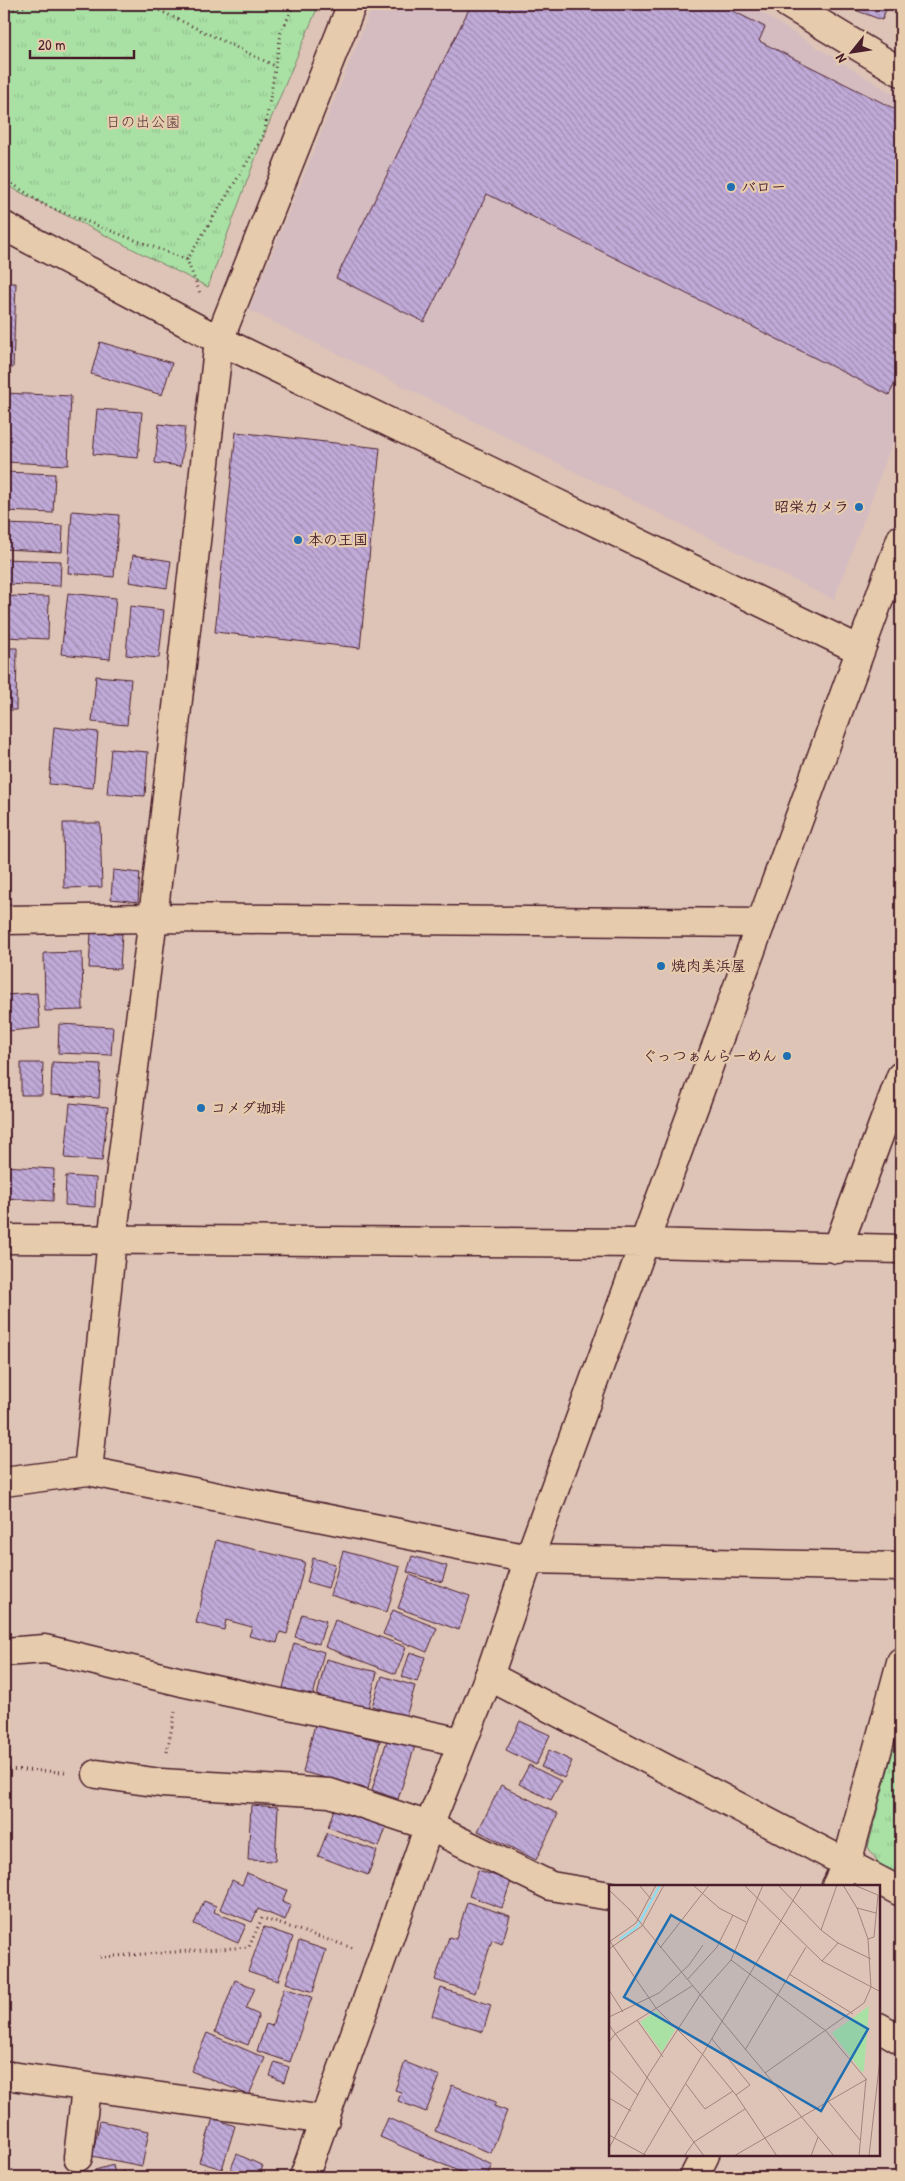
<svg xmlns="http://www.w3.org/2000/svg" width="905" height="2181" viewBox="0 0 905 2181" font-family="'Patrick Hand','Klee One',sans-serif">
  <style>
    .built { fill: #d5bcc0 }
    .park { fill: url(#park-tufts); stroke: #7a8068 }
    .building { fill: url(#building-back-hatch); stroke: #4a1f2b }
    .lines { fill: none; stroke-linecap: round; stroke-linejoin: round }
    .street-casing { stroke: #4a1f2b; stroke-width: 31 }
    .secondary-casing { stroke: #4a1f2b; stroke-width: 31 }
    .path { stroke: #4a1f2b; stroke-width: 3; stroke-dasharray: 1 4; stroke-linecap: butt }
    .street { stroke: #e6cbad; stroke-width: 28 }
    .secondary { stroke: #e6cbad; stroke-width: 28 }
    .poi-dot { fill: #1f6fb2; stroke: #e6cbad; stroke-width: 2 }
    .labels { text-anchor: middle; stroke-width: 4.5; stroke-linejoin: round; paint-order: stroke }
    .park-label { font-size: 15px; fill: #543237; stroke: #e6cbad }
    .poi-label { font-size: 15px; font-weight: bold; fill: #4a1f2b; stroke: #e6cbad; text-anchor: start }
    .inset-river { fill: none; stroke: #8fdbef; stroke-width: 2.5 }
    .inset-road { fill: none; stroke: #a3827e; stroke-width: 1 }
    .view { fill: #1f6fb2; fill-opacity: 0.15; stroke: #1f6fb2; stroke-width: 2.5 }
    .inset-edge { fill: none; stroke: #4a1f2b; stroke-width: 2.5 }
  </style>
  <defs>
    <pattern id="park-tufts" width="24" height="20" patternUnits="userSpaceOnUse" patternTransform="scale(1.25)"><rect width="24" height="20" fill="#a9e1a5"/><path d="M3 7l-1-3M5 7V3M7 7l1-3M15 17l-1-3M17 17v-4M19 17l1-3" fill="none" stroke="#93c18e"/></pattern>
    <pattern id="building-back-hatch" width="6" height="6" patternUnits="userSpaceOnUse" patternTransform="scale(1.25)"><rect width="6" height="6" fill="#c0aad8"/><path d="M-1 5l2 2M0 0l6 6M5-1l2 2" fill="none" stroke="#9e8aaf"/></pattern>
  </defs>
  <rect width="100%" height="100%" fill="#dec4b6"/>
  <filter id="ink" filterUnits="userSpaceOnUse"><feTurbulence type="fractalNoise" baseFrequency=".02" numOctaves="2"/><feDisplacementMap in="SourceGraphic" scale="10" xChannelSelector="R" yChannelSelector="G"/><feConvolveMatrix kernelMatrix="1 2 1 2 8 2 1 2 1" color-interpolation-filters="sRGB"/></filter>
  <g filter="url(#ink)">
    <path class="built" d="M373,4H747L901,99V420L834,600L249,310Z"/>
    <path class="park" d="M12,4H319L264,135L208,287L4,184V8Z
      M901,1719V1876L880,1865L868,1847Z"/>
    <path class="building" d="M469,4H719L765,27L759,41L901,112V371L889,395L487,194L424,322L336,278L470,7Z
      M839,4H888L882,20Z
      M4,283H16L13,368L4,367Z
      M100,342L172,363L162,395L91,374Z
      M4,393L71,396L68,465L4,462Z
      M97,409L142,412L138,458L93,454Z
      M159,424L185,427L181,466L155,463Z
      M236,432L380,448L360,648L215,632Z
      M5,472L55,474L53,513L4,511Z
      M72,511L119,515L114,577L68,573Z
      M4,524L63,526L62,552L4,549Z
      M133,555L171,561L167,588L129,582Z
      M4,559L61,561L60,586L4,584Z
      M68,593L116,598L110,659L61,654Z
      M4,596L49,597L48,639L4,637Z
      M130,606L164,610L159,658L126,655Z
      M4,648H17L16,710H4Z
      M96,676L131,679L127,725L92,722Z
      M54,727L98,732L93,788L49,784Z
      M111,749L148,752L145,796L107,794Z
      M63,823H100L102,887L64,888Z
      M4,834H8L9,893H4Z
      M113,870L140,873L138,902L111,899Z
      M91,933L122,934L120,969L89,968Z
      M82,952L83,1010L45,1011L44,953Z
      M37,993L40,1028L8,1031L5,995Z
      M59,1024L113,1027L111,1055L58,1053Z
      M4,1061H9L8,1083H4Z
      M52,1062L101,1064L99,1098L51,1095Z
      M21,1063H43L42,1095H21Z
      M70,1103L108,1107L102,1161L65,1158Z
      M4,1166L54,1169L53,1201L4,1198Z
      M66,1176L96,1178L95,1207L65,1205Z
      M216,1540L305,1562L287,1634L280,1632L277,1643L249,1636L252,1627L226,1620L224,1630L196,1623Z
      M343,1551L400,1567L387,1612L330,1595Z
      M412,1556L447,1566L442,1582L407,1572Z
      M313,1558L335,1564L328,1588L307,1582Z
      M410,1575L470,1596L459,1630L398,1608Z
      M393,1610L437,1628L427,1652L383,1634Z
      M302,1614L326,1621L319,1644L295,1637Z
      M335,1620L406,1647L396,1674L325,1647Z
      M294,1643L324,1652L313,1696L283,1688Z
      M410,1652L425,1657L417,1682L402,1677Z
      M326,1659L377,1672L368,1709L317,1696Z
      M382,1676L415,1686L406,1717L372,1706Z
      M520,1721L550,1735L536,1765L506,1750Z
      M315,1724L380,1741L368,1789L303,1772Z
      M388,1737L415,1746L398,1799L372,1790Z
      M549,1750L572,1761L564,1778L541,1767Z
      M529,1765L561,1781L551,1800L519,1784Z
      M501,1785L558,1814L536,1860L478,1831Z
      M251,1805L278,1807L275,1861L248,1860Z
      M334,1809L351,1815L353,1809L388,1822L379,1847L328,1827Z
      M327,1833L377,1851L368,1875L318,1856Z
      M478,1870L511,1881L502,1908L469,1896Z
      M247,1873L287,1890L282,1902L291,1906L285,1920L258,1909L252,1922L220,1909L232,1880L242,1885Z
      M204,1901L216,1906L214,1912L246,1925L238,1943L194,1924Z
      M467,1902L510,1916L502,1944L492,1940L475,1993L435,1980L449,1937L456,1939Z
      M264,1927L293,1937L278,1981L248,1971Z
      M299,1941L326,1950L313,1992L286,1983Z
      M235,1980L255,1988L246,2009L259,2015L248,2045L215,2032Z
      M284,1988L312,1997L290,2062L257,2051L266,2024L272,2026Z
      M441,1988L491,2005L483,2032L432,2016Z
      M207,2033L265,2058L249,2095L191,2071Z
      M275,2062L289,2067L284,2082L270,2076Z
      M405,2062L440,2076L426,2112L398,2101L401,2092L395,2090Z
      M452,2085L496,2102L494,2106L507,2111L491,2153L435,2131Z
      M213,2118L235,2126L222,2169L199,2162Z
      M388,2118L492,2165L486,2177H472L380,2137Z
      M100,2121L149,2131L142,2166L92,2156Z
      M237,2154L263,2166L258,2177H239L229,2173Z
      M113,2165L115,2174L124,2171L125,2177H82L81,2174Z
      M204,2169L224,2177H201Z"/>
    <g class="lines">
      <defs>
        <path id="street" d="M788,4L901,72
          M4,226L219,340L860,650
          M4,920L153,918L761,923
          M837,1249L901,1076
          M88,1471L112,1240L153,918L219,340L352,4
          M4,1482L88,1471L529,1559L901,1567
          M4,1652L45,1649L182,1682L461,1742
          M489,1676L901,1892
          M97,1774L161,1783L330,1793L429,1826L551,1886L610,1896
          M836,1886L847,1863L901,1662
          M879,2027L901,2040
          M4,2075L325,2120
          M78,2157L86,2088
          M694,2177L705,2155"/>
        <path id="secondary" d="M4,1239L645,1243L901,1249
          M304,2177L429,1826L489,1676L529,1559L901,539"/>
      </defs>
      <use href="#street" class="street-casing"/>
      <use href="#secondary" class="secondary-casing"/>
      <path class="path" d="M146,4L275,66
        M4,13L32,4
        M4,178L44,205L187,260L200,293
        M187,260L264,135L281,33L294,4
        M167,1752L175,1712
        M4,1769L66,1772
        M100,1957L249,1947L262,1918L353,1948"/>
      <use href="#street" class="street"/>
      <use href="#secondary" class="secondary"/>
    </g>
  </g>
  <g class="poi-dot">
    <circle cx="731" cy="187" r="5"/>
    <circle cx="859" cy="507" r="5"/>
    <circle cx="298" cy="540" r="5"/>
    <circle cx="661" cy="966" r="5"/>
    <circle cx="787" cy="1056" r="5"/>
    <circle cx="201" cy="1108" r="5"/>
  </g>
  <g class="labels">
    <g class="park-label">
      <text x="143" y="127">日の出公園</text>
    </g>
    <g class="poi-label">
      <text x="741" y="192">バロー</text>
      <text x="849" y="512" text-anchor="end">昭栄カメラ</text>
      <text x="308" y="545">本の王国</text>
      <text x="671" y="971">焼肉美浜屋</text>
      <text x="777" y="1061" text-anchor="end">ぐっつぁんらーめん</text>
      <text x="211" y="1113">コメダ珈琲</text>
    </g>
  </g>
  <g transform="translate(609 1885)">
    <rect width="271" height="271" fill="#dec4b6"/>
    <path d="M260,121L255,186L253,187L223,148ZM47,126L66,145L53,167L31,137Z" fill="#a9e1a5"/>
    <path class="inset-river" d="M11,54L28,42L51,0"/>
    <path class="inset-road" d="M30,0L42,14M84,0L110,23L137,37M135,0L213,76L272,107M169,0L212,45L229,58L262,74M245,0L269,10L265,52L259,54M0,5L21,25L225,271M248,23L267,28M212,45L228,0M0,55L47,123L94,170L127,210L168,271M0,57L27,38L47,0M51,63L100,0M0,64L33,41L55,0M122,75L217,146L257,194M213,76L229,58M180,89L244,129M78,95L108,62L124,30M0,105L14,127M0,132L50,108L80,80L94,60M28,135L54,172M0,140L95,271M103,154L141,200L127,210M0,157L6,149L83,101M136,165L197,62M0,185L29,210M156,188L255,118L262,102L259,54L248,23L234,0M77,199L96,224L124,206M0,213L22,226M218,215L251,255M0,250L38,271M0,263L40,189L91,110L122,75L154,0M34,271L193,0M75,271L85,257L136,224M125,271L258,194M202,271L209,252M250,271L257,194M260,271L272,165"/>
    <path class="view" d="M62,30L259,144L212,226L15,112Z"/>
    <rect width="271" height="271" class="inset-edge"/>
  </g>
  <rect width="905" height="2181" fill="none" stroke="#e6cbad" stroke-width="20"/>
  <rect x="10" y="10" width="885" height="2161" fill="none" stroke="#4a1f2b" stroke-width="2" filter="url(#ink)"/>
  <g transform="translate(852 52) rotate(240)" stroke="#e6cbad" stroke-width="4" paint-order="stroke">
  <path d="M0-4L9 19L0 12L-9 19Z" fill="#4a1f2b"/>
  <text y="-8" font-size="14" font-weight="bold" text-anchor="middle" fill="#4a1f2b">N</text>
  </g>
  <path d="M30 50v8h104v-8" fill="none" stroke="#4a1f2b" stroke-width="2.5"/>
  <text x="38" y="50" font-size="15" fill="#4a1f2b" stroke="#e6cbad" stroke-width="4" paint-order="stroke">20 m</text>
</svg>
